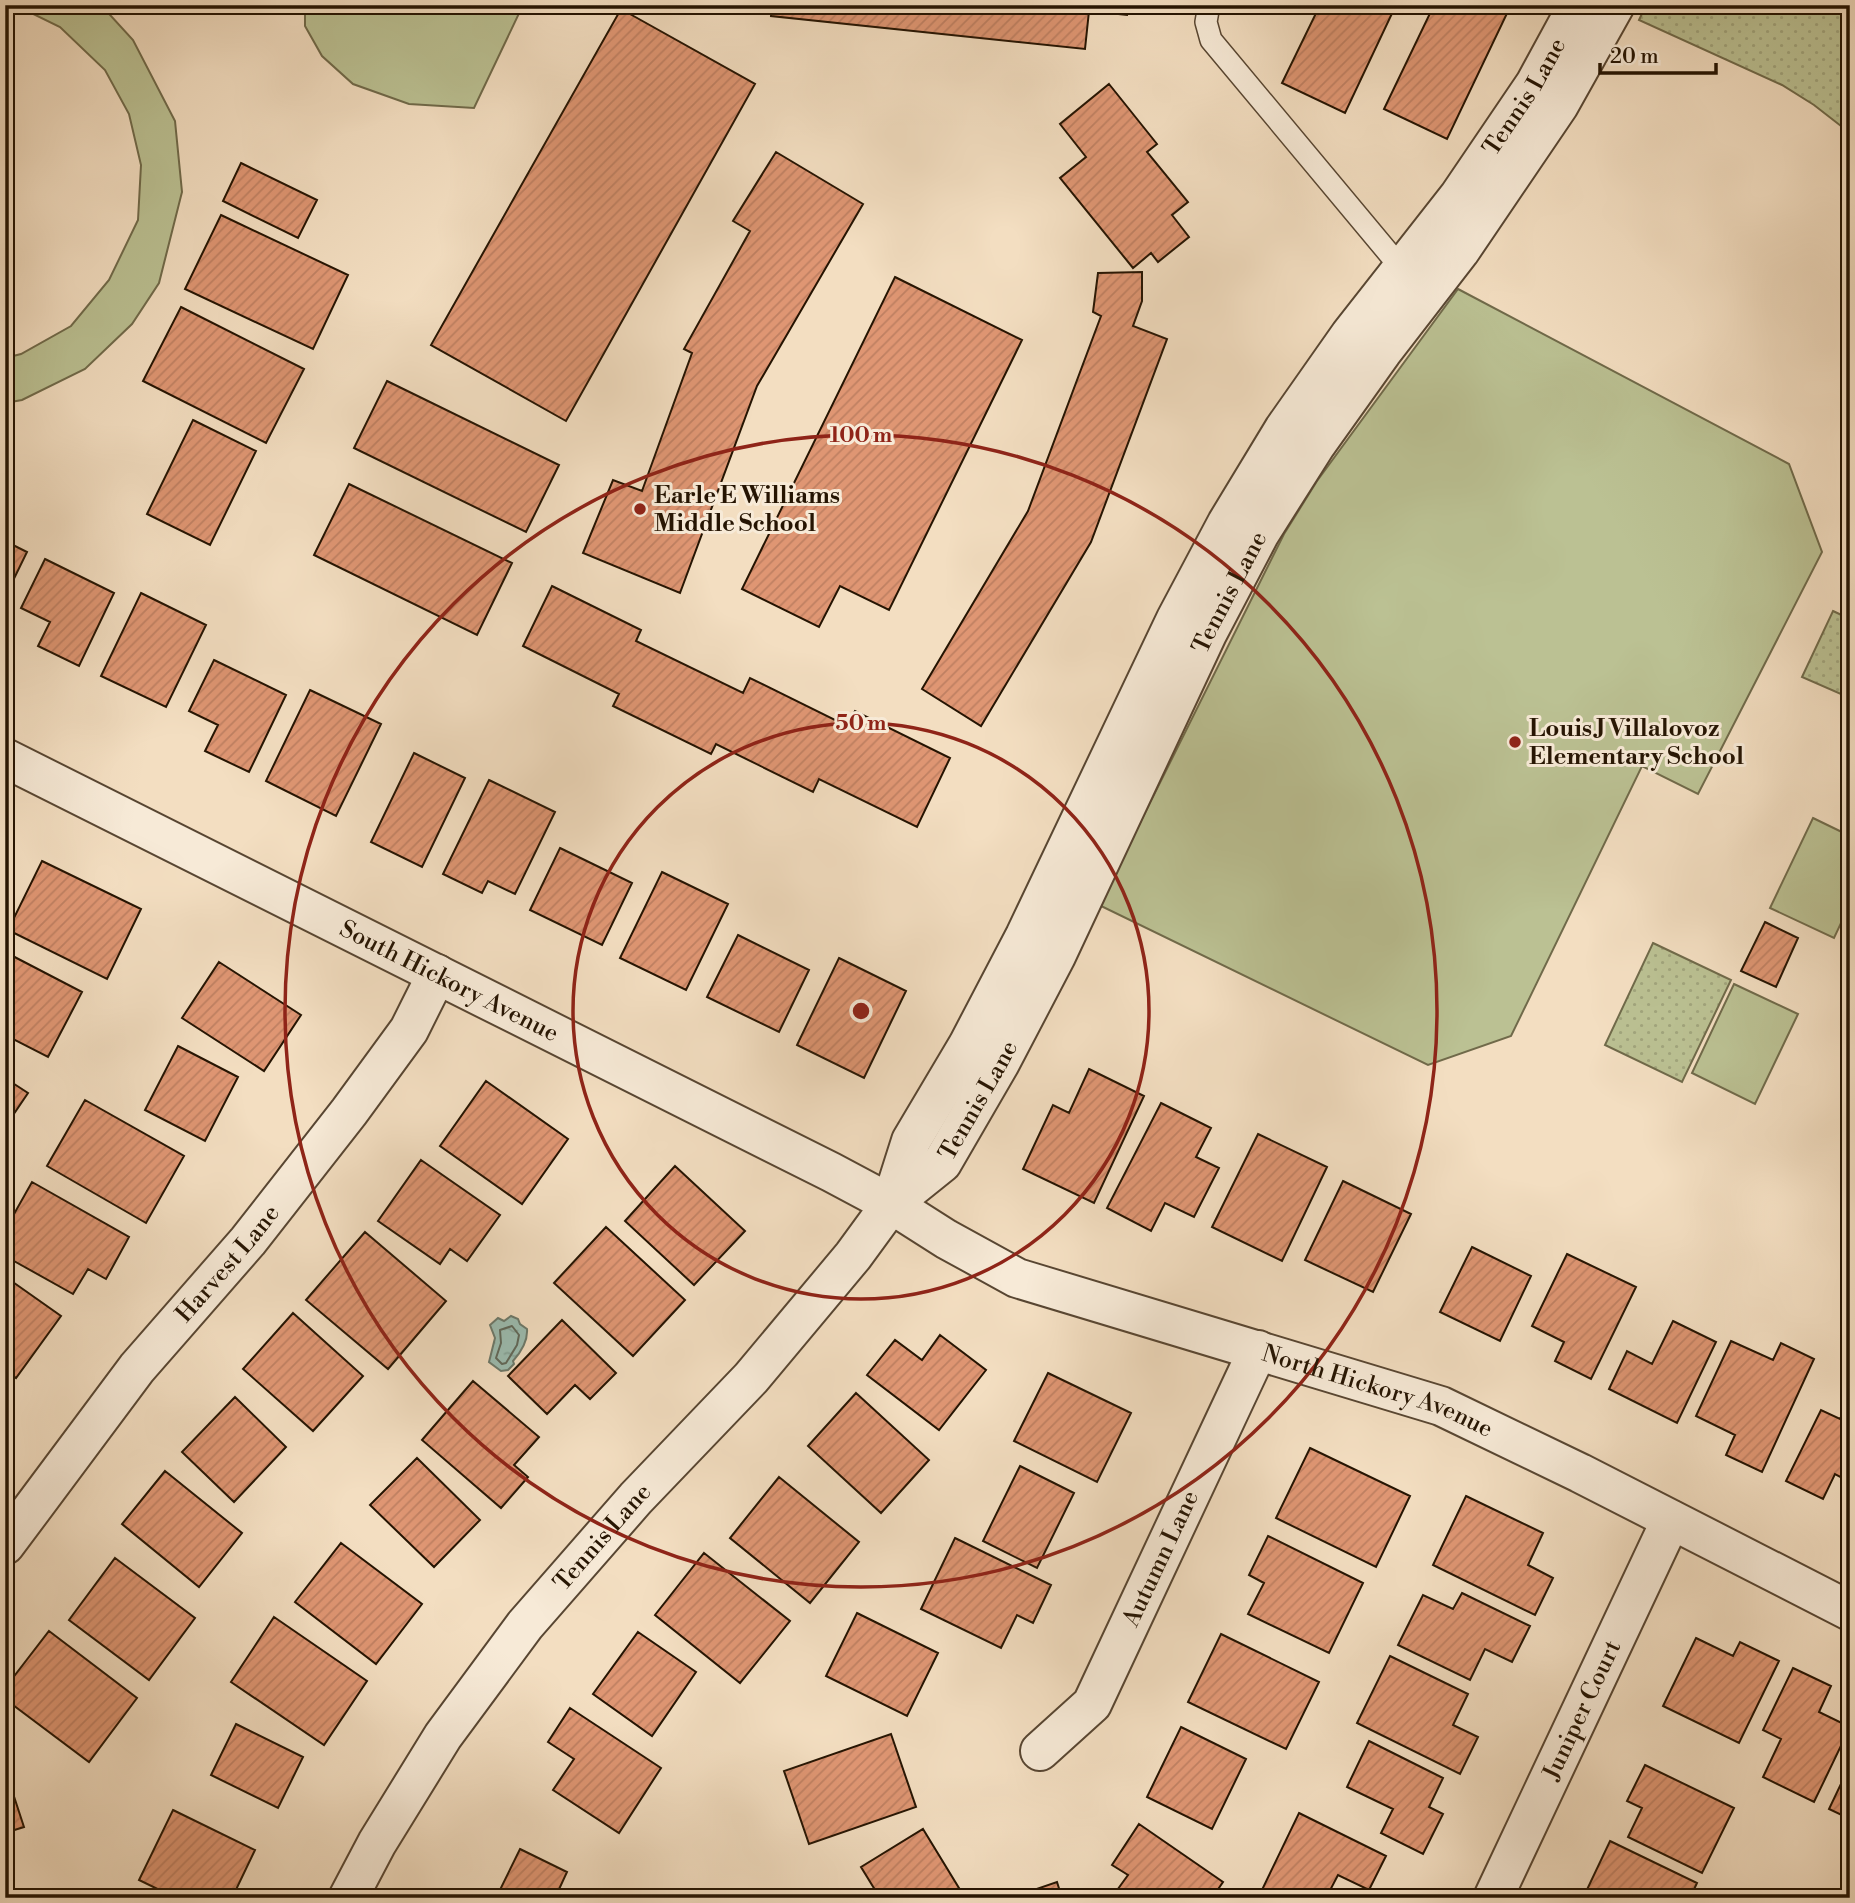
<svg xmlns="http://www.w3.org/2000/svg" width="1855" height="1903" viewBox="0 0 1855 1903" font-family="'Libre Bodoni',serif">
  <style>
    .park { fill: url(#park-dots); stroke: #706a4a; stroke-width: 2 }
    .pitch { fill: #bbc193; stroke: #706a4a; stroke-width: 2 }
    .water { fill: url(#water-ripples); stroke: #6c796a; stroke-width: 2 }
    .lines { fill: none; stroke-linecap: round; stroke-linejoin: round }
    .shore { stroke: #606859; stroke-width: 2 }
    .building { fill: url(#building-hatch); stroke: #251402; stroke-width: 2 }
    .lane-casing { stroke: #584632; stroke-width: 24 }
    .street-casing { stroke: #584632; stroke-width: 42 }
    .lane { stroke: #f7ead7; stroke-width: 21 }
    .street { stroke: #f7ead7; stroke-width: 38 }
    .ring { fill: none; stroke: #8f2418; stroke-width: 3.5 }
    .poi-dot { fill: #8f2418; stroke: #f7ead7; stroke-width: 2.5 }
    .labels { text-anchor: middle; stroke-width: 6; stroke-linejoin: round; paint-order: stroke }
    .street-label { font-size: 24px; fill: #251402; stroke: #f7ead7 }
    .poi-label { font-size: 24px; font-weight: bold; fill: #251402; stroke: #f7ead7; text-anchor: start }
    .centre { fill: #8f2418; stroke: #f7ead7; stroke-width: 3.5 }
    .ring-label { font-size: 21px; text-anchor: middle; font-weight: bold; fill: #8f2418; stroke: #f7ead7; stroke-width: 6; stroke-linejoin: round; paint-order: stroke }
  </style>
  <defs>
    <pattern id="park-dots" width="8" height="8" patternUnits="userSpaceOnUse" patternTransform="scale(1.75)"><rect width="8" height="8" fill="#bbc193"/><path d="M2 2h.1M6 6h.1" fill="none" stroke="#a1a57d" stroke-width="1.8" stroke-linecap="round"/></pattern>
    <pattern id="water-ripples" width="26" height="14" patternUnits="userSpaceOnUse" patternTransform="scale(1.75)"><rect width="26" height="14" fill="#9bbcb0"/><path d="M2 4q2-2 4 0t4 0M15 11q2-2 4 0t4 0" fill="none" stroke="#85a196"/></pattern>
    <pattern id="building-hatch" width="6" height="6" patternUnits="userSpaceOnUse" patternTransform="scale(1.75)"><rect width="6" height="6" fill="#df9673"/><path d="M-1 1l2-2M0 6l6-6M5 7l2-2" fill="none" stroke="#bf8062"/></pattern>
  </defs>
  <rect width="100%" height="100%" fill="#f3dec1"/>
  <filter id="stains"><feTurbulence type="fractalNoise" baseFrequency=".00286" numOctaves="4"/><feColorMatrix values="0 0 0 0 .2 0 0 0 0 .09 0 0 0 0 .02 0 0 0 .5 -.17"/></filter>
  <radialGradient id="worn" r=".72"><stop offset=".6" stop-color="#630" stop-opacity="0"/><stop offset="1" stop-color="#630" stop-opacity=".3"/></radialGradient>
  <path class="park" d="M1646,5H1850V133L1814,105L1782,85L1639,20Z
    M1833,611L1850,619V698L1802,677Z
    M1653,943L1731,980L1682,1082L1605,1045Z"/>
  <path class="pitch" d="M15,5H101L133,40L175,121L182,192L159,283L132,324L85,369L22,400L5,403V358L21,354L71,326L109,280L138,220L141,165L129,114L105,70L60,27Z
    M305,5H523L474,108L409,104L353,84L322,56L305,26Z
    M1458,289L1789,464L1822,552L1698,794L1642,766L1511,1036L1428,1065L1099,905L1284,534L1317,481Z
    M1813,818L1850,836V904L1834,938L1770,908Z
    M1734,984L1798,1014L1755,1104L1692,1073Z"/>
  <path class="water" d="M511,1316L518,1319L520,1324L527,1329C528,1341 521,1352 513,1361L514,1364L508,1370L501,1371L489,1362L495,1338L490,1325L498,1318L504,1321Z"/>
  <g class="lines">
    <path class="shore" d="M512,1326L519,1335L517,1345L506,1363L502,1364L496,1358L501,1343L500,1330Z"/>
  </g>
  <path class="building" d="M772,5H1128L1127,15L1089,11L1085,49L771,16Z
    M1320,5H1396L1345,113L1282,83Z
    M1434,5H1511L1447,139L1384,109Z
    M621,9L755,84L566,421L431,345Z
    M1109,84L1157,144L1147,152L1188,202L1172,215L1189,237L1158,262L1151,253L1133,268L1060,178L1086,157L1060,124Z
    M776,152L863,204L757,386L680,593L583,553L613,480L642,491L692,353L684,349L750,231L733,221Z
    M241,163L317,200L298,238L223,201Z
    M221,215L348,275L313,349L185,289Z
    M1142,272V301L1133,326L1167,339L1091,542L981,726L922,689L1028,511L1101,316L1093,312L1098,273Z
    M895,277L1022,340L889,610L840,586L819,627L742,589Z
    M181,307L304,369L266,443L143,381Z
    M387,381L559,465L526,532L354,448Z
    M193,420L256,451L210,545L147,514Z
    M349,484L512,563L477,635L314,555Z
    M5,541L27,552L5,597Z
    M45,559L114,593L79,666L38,646L50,622L21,608Z
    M552,586L641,630L636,641L743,693L750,678L847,726L855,711L950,758L917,827L819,779L813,792L716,744L711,754L613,706L619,694L523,646Z
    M141,593L206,625L166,707L101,676Z
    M214,660L286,695L249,772L205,751L218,725L189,711Z
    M310,690L381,724L336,816L266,781Z
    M414,753L465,778L422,867L371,842Z
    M489,780L555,812L515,894L488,881L482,893L443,874Z
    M560,848L632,883L602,945L530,910Z
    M42,861L141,909L107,979L8,930Z
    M662,872L728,904L686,990L620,958Z
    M1765,922L1798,938L1776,987L1741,971Z
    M738,935L809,970L779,1032L707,997Z
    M5,952L82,992L48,1057L5,1035Z
    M839,958L906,991L864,1078L797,1045Z
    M219,962L301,1015L264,1071L182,1018Z
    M178,1046L238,1077L205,1141L145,1110Z
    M1089,1069L1144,1096L1094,1203L1023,1169L1053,1105L1069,1113Z
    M5,1078L28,1093L5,1127Z
    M486,1081L568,1139L522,1204L440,1146Z
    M85,1100L184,1156L146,1223L47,1166Z
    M1161,1103L1211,1128L1196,1157L1219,1168L1194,1217L1165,1203L1151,1231L1107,1208Z
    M1258,1134L1327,1167L1282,1261L1212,1227Z
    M421,1160L500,1215L467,1261L450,1249L440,1264L378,1221Z
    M675,1166L745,1231L694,1285L625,1221Z
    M1343,1181L1411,1214L1373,1292L1305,1260Z
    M32,1182L129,1237L106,1279L88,1269L73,1294L5,1256V1230Z
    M606,1227L685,1300L633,1356L554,1283Z
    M365,1232L446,1301L388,1369L306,1300Z
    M1472,1247L1531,1276L1500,1341L1440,1312Z
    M1567,1254L1636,1287L1591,1379L1555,1361L1564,1342L1532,1326Z
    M10,1280L61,1316L16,1378L5,1370V1287Z
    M293,1313L363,1376L313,1431L243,1369Z
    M562,1320L616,1373L590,1399L575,1385L547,1414L508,1376Z
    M1673,1321L1716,1342L1677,1423L1609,1389L1627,1351L1652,1364Z
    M940,1335L986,1370L939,1430L867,1375L895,1340L922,1360Z
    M1731,1341L1773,1360L1781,1343L1814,1359L1762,1472L1726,1455L1735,1435L1696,1416Z
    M1048,1373L1131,1413L1097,1482L1014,1441Z
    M473,1381L539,1437L514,1465L528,1477L501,1508L422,1440Z
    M856,1393L929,1460L881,1513L808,1446Z
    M235,1397L286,1447L234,1502L182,1452Z
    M1850,1400V1482L1835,1474L1823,1499L1786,1481L1821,1410L1840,1419Z
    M1310,1448L1410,1496L1376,1567L1276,1518Z
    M417,1458L480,1520L434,1567L370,1505Z
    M1020,1466L1074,1493L1037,1568L983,1541Z
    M165,1471L242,1533L199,1587L122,1524Z
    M779,1477L859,1542L810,1603L730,1538Z
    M1466,1496L1543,1533L1528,1565L1553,1578L1535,1615L1433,1565Z
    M1268,1536L1363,1583L1329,1653L1248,1614L1264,1583L1249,1575Z
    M955,1538L1051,1585L1033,1623L1017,1615L1001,1648L921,1609Z
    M341,1543L422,1604L376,1664L295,1602Z
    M704,1553L790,1621L740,1683L655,1615Z
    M115,1558L195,1618L149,1680L69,1620Z
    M1462,1593L1530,1626L1512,1662L1485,1649L1470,1680L1398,1645L1423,1595L1453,1609Z
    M857,1613L938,1653L907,1716L826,1676Z
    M274,1617L367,1681L324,1745L231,1682Z
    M49,1631L137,1698L89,1762L5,1699V1688Z
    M638,1632L696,1672L652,1736L593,1694Z
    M1221,1634L1319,1682L1286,1749L1188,1702Z
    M1696,1638L1733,1656L1740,1642L1779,1661L1739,1743L1663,1706Z
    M1390,1656L1468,1694L1453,1725L1478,1737L1460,1774L1357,1723Z
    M1793,1668L1831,1686L1819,1712L1850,1727L1814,1802L1763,1777L1781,1739L1763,1730Z
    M570,1708L661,1768L619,1833L553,1790L574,1759L548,1742Z
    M236,1724L303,1757L278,1808L211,1775Z
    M1181,1727L1246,1759L1212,1829L1147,1797Z
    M891,1734L916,1807L809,1844L784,1771Z
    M1369,1741L1443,1778L1429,1807L1443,1814L1423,1854L1381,1833L1393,1809L1347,1787Z
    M1645,1765L1734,1808L1702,1873L1628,1837L1642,1808L1627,1801Z
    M1850,1765V1819L1829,1809Z
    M5,1769L24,1827L5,1833Z
    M173,1810L255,1850L232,1898H176L139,1880Z
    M1299,1813L1386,1856L1369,1890L1338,1875L1326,1898H1267L1260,1894Z
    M1139,1824L1223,1882L1212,1898H1121L1115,1893L1128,1875L1112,1865Z
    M923,1829L962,1893L954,1898H880L861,1867Z
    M1610,1841L1697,1883L1690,1898H1583Z
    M520,1849L567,1872L555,1898H496Z
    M1057,1882L1062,1898H1010Z"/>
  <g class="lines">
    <defs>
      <path id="lane" d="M1209,5L1206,22L1211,40L1402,269"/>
      <g id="street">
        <path id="s1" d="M5,758L831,1172L891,1204L946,1239L1017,1278L1441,1406L1580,1473L1850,1611"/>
        <path id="s2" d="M891,1204L911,1141L968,1045L1025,936L1176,619L1227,523L1284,429L1350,335L1459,196L1535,84L1578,5"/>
        <path id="s3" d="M5,1545L137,1368L248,1241L349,1112L409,1030L437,974"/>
        <path id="s4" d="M1040,1751L1092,1704L1258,1350"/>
        <path id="s5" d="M348,1898L377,1843L443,1736L525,1625L636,1498L751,1378L853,1256L891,1204L942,1163L1000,1063L1056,956L1207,634L1260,533L1315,446L1382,352L1460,251L1559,105L1615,5"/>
        <path id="s6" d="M1493,1898L1671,1520"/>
      </g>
    </defs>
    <use href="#lane" class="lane-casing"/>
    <use href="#street" class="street-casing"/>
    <use href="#lane" class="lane"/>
    <use href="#street" class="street"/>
  </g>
  <g class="ring">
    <circle cx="861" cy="1011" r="288"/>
    <circle cx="861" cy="1011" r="576"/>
  </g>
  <g class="poi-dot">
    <circle cx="640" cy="509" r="7"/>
    <circle cx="1515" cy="742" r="7"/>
  </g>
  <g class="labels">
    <g class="street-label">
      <text dy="8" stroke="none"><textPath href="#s2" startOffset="1281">Tennis Lane</textPath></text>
      <text dy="8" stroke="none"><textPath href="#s5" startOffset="1589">Tennis Lane</textPath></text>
      <text dy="8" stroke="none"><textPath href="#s1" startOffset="497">South Hickory Avenue</textPath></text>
      <text dy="8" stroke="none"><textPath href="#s5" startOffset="1022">Tennis Lane</textPath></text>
      <text dy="8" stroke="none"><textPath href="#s3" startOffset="359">Harvest Lane</textPath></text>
      <text dy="8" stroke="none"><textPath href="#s1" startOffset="1516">North Hickory Avenue</textPath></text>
      <text dy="8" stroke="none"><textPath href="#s5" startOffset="443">Tennis Lane</textPath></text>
      <text dy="8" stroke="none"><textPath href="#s4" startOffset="231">Autumn Lane</textPath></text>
      <text dy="8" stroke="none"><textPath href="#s6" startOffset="208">Juniper Court</textPath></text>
    </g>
    <g class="poi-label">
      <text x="654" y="503">Earle E Williams<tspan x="654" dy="28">Middle School</tspan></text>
      <text x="1529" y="736">Louis J Villalovoz<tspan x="1529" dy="28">Elementary School</tspan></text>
    </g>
  </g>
  <circle cx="861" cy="1011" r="10" class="centre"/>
  <g class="ring-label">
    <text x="861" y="442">100 m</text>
    <text x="861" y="730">50 m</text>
  </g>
  <rect width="1855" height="1903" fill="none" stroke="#f3dec1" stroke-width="28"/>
  <rect x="7" y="7" width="1841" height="1889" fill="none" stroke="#251402" stroke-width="3.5"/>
  <rect x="14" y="14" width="1827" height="1875" fill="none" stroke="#251402" stroke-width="2"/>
  <path d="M1600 63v10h116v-10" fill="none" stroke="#251402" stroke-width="3.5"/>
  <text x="1610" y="63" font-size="21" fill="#251402" stroke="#f7ead7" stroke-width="5" paint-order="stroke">20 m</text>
  <rect width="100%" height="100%" filter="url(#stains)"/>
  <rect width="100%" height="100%" fill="url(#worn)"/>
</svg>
